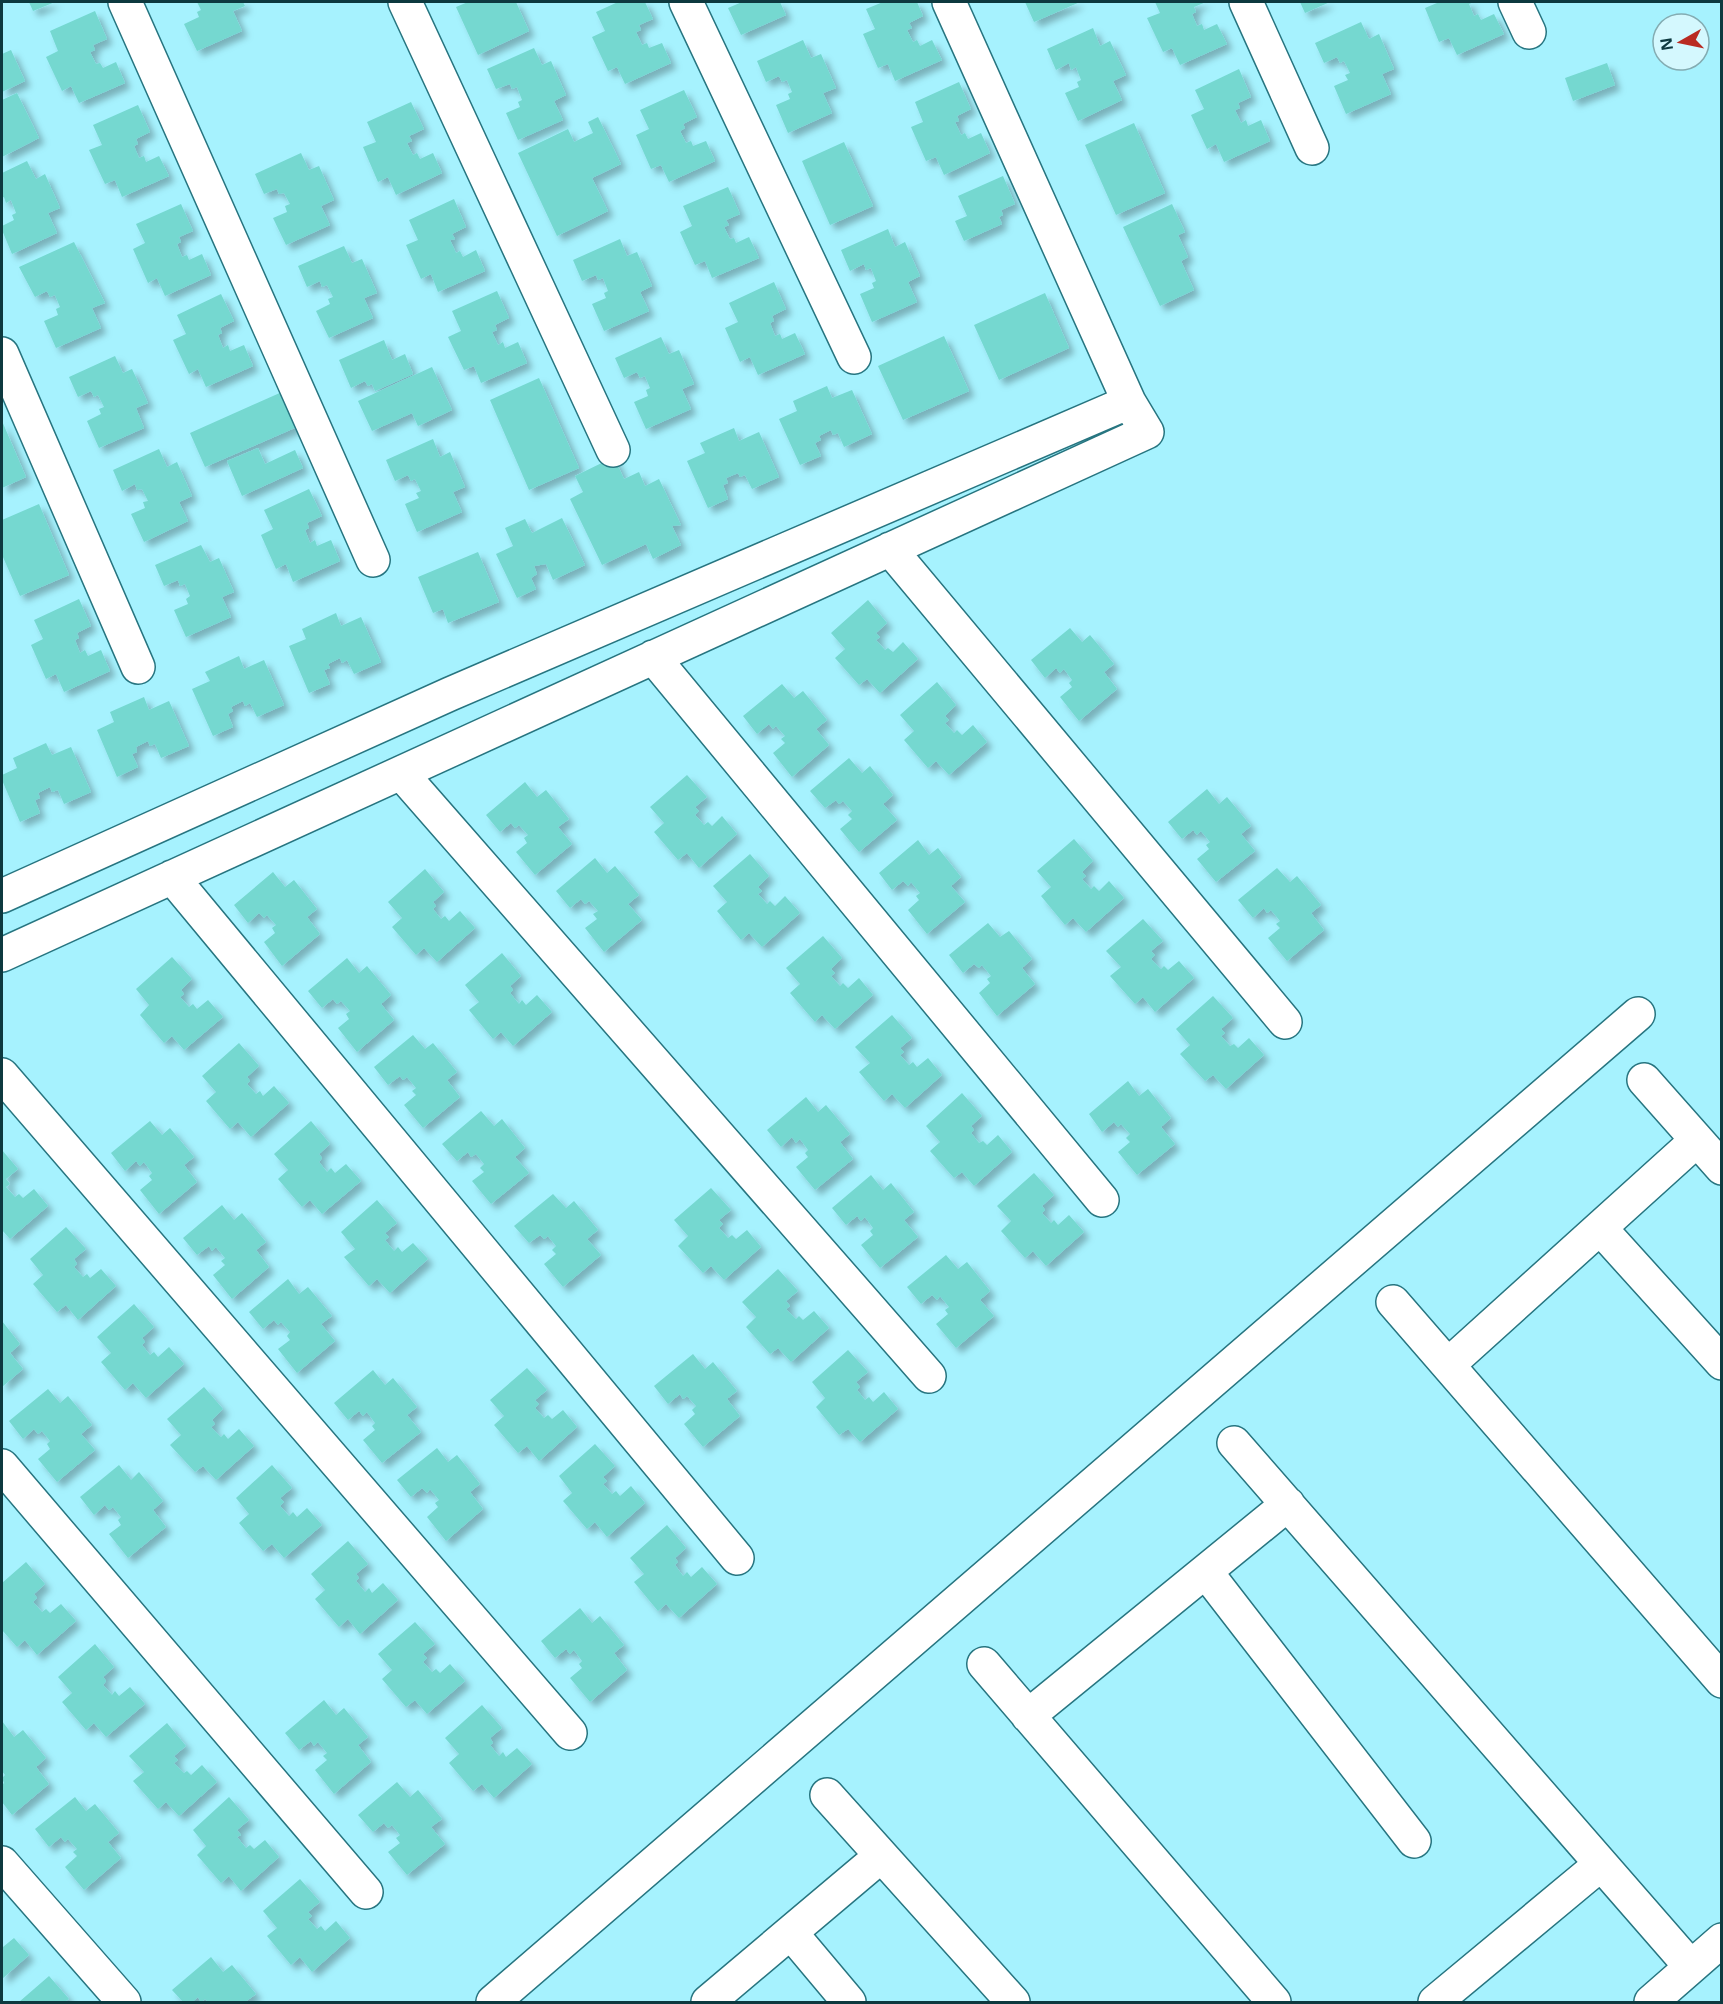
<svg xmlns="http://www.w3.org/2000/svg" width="1723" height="2004" viewBox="0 0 1723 2004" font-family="'Open Sans',sans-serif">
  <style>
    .building { fill: #74d8d0; filter: url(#shadow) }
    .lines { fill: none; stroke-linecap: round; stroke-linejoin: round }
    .minor-casing { stroke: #277580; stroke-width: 36 }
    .minor { stroke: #fff; stroke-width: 33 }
  </style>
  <defs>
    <filter id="shadow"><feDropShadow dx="5.5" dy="5.5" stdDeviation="3" flood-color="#0004"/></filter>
  </defs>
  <rect width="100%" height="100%" fill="#a6f2fe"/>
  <path class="building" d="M29,2H55L33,11Z
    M197,2H243L245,6L233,11L242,31L197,51L184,24L199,17L197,12L201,10Z
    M468,2H516L529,31L478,55L456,7Z
    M618,2H645L653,19L639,25L641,30L636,32L642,45L647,43L649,48L662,43L671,63L625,84L617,67L608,71L592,37L605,31L596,12Z
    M742,2H780L786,15L741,35L728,8Z
    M883,2H917L923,16L909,23L912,28L907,30L913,42L917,40L920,46L932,40L942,60L895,81L888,64L878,68L863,34L875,29L866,9Z
    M1025,2H1080L1034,22Z
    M1155,2H1206L1194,7L1196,12L1192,14L1197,26L1202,24L1204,30L1217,24L1227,44L1180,65L1172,48L1163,52L1147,18L1160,13Z
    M1300,2H1330L1305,13Z
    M1436,2H1474L1469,4L1474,16L1478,14L1481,20L1494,14L1504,34L1457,55L1449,38L1439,42L1425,8L1437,3Z
    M95,11L107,39L93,45L95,50L90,52L96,64L100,63L103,68L116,62L125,83L79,103L71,86L62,91L46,57L58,51L50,31Z
    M1361,22L1369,39L1379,34L1394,69L1382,74L1391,94L1346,114L1334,86L1348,80L1345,75L1350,73L1344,61L1340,63L1337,57L1324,63L1315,43Z
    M1093,28L1100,46L1110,41L1126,75L1113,81L1122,100L1078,121L1065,93L1079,87L1077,82L1081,80L1076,67L1071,70L1069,63L1056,70L1047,49Z
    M803,40L811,58L821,54L836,88L823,93L832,113L788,133L776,105L790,99L788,94L792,92L787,80L782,82L779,76L766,82L757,61Z
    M534,48L542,65L551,61L566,95L554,101L563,120L518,140L506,113L520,107L518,102L522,100L517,87L512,89L510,84L496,89L487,69Z
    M11,50L25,81L2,92V54Z
    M1607,63L1615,85L1573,101L1565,78Z
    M1239,69L1251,97L1238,103L1240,108L1235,110L1241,123L1246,120L1248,126L1261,120L1270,141L1224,162L1216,144L1207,149L1191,115L1204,109L1195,90Z
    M959,82L971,109L957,116L959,121L955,122L961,135L965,133L968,139L981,133L990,153L944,175L936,157L926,161L911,127L923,122L915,102Z
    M684,90L697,117L683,124L685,128L680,131L686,143L691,141L693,146L706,141L715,161L669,182L661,165L651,169L636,135L649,129L640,110Z
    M17,93L39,138L2,157V100Z
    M411,102L424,129L409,136L412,141L407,143L413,155L417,153L420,159L433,153L442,173L396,195L388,177L378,182L363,147L376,142L367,122Z
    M138,105L150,132L136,139L138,144L134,146L139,158L144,156L146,162L159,156L169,176L122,197L115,180L105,184L89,150L102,145L93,125Z
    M598,117L621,164L592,178L608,211L557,236L518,153L568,129L574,142L593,133L588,122Z
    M1134,123L1165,193L1116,215L1085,145Z
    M844,142L873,206L830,225L802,161Z
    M301,153L309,170L319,166L334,200L321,206L330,225L286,245L273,218L287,212L285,206L290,204L284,193L279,194L277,189L264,194L255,174Z
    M27,161L36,179L45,174L60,208L48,213L57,233L12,254L2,230V226L14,220L12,215L16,213L11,200L6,203L4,197L2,198V173Z
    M1003,176L1015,204L1001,210L1003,215L999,217L1002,224L964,241L955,221L967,216L958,196Z
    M728,187L740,214L726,220L729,225L724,227L730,239L734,238L736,243L749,237L759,258L712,278L705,261L695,265L680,232L692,226L683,206Z
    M454,199L466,227L452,234L455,239L450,240L456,253L460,251L463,257L476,250L485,271L438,292L431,274L421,279L406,245L418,240L409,220Z
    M181,204L193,231L179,237L181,242L177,244L182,257L187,255L189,260L202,254L211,275L165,296L157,278L148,283L133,249L145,243L136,224Z
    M1172,204L1185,232L1178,235L1188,257L1181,261L1194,290L1160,306L1123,227Z
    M888,229L895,247L905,242L920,276L908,282L917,302L872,322L860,294L874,288L872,283L876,281L871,268L866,270L864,264L850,271L841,250Z
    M620,239L627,256L637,252L652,286L640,292L649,311L604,331L592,304L606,298L604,293L608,291L603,278L598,280L596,275L582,281L573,260Z
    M74,242L105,303L92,308L101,328L56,348L44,321L58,315L56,309L60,307L55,295L50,297L47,291L35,297L19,267Z
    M344,246L352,263L362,259L377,293L364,298L373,318L329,338L316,311L330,304L328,299L333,297L327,285L322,287L320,281L307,287L298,266Z
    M774,282L786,309L772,316L774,321L770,323L775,336L780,334L782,339L795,333L805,354L758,375L750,357L740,362L725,328L738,322L729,303Z
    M497,291L509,318L495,325L497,330L492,332L498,345L503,342L505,348L518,342L527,363L481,383L474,366L464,370L448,337L461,331L452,311Z
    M1045,293L1069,348L999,380L974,325Z
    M221,294L234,321L220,328L222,333L218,335L223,348L228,345L230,351L244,345L253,366L206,387L198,369L189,374L173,340L186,334L177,315Z
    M944,336L969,391L903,420L878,366Z
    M661,337L669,354L679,350L694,384L682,389L691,409L646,429L634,402L648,396L646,390L650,388L645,376L640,378L637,372L624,378L615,358Z
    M384,340L392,360L405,354L413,374L375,391L372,384L368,386L365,381L351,388L339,360Z
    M115,356L123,373L132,369L148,403L136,408L144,428L99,448L87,421L101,414L99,409L104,407L98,395L94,397L91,391L78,397L69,377Z
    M432,367L452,410L418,426L412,413L372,431L358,401Z
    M539,378L579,468L529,490L490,400Z
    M827,386L832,398L852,390L872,434L844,447L838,433L833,435L831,430L819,436L821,440L815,443L821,456L800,465L779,419L797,411L793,401Z
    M282,392L297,427L205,467L190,433Z
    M2,421L26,477L2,488Z
    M734,428L739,441L759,432L779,477L752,489L745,475L740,477L738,473L726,478L728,483L723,485L728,499L708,508L687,461L705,453L700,443Z
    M433,439L440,457L450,452L465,487L453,492L462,512L417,532L405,504L419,498L416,493L421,491L415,479L411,481L408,475L395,481L386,460Z
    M258,448L265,464L295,450L303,468L242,496L227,461Z
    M159,449L167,467L177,462L192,496L179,502L188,521L144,542L131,514L145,508L143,502L148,501L142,489L137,490L135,484L122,491L113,470Z
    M614,457L624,479L639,472L645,486L659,479L681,525L672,526L681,545L653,559L646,544L602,565L570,499L583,492L575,476Z
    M309,489L322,516L307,523L309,528L305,530L310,543L315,540L317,546L331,540L340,561L293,582L286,564L276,569L261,535L273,529L264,510Z
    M39,504L69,575L20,596L3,557L2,558V520Z
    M562,518L585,565L553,580L546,564L534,566L537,574L531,578L536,589L517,598L496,554L513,546L505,528L525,519L532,533Z
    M201,545L210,562L219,558L234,592L222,597L231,617L186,637L174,610L188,604L186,599L190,596L185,584L180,586L178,580L164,586L155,565Z
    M478,552L499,602L448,623L443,609L433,613L418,577Z
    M79,599L91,626L77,633L79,638L75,640L80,653L85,650L88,656L101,650L110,671L64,692L56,674L46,679L31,645L43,639L34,620Z
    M868,600L887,623L876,633L880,637L876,640L885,650L888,648L893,652L903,642L918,659L880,693L867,679L859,685L835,658L845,649L831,633Z
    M336,613L341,626L361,617L381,662L354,674L347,660L342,663L340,658L328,664L330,668L324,670L330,684L309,693L289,646L306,639L302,629Z
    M1070,628L1082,642L1090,635L1114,664L1104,672L1117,689L1079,721L1060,697L1072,687L1069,683L1072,680L1064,669L1060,673L1056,668L1045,678L1031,660Z
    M239,656L244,669L264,660L284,705L257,717L250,703L245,706L243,701L231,707L233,711L228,714L233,727L213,736L192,689L210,681L205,672Z
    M937,682L956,705L945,716L949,720L945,723L954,733L957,730L962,735L973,725L987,742L949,775L936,761L928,768L904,740L914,731L900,715Z
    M782,684L794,698L803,691L827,720L816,729L829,745L792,777L773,753L785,743L781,739L785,736L776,726L773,729L769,724L757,734L743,716Z
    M144,697L149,710L169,701L189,746L161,758L155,744L150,746L148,741L136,747L137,752L132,754L138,767L117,777L97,730L114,722L110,712Z
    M46,743L52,755L71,747L91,792L64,804L58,790L52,792L50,787L38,793L40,798L35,800L40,813L20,822L2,780V775L17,768L13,758Z
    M849,758L862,773L870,766L893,795L883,804L897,820L859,852L840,829L852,819L848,815L852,811L843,801L839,804L836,800L825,808L810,791Z
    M687,775L707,797L695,807L699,811L695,815L704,825L708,822L712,826L722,816L737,834L699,868L687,853L678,860L654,832L664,823L650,807Z
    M525,782L537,797L546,790L569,819L558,827L572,844L535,875L516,852L527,843L524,838L528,835L519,825L515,828L511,823L500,832L486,815Z
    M1207,789L1219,804L1227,797L1251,826L1241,834L1255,851L1216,882L1197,859L1209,849L1206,845L1210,842L1201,831L1197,835L1193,830L1182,839L1168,822Z
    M1074,839L1093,861L1082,872L1086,876L1082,879L1091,889L1094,886L1099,891L1109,881L1124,898L1086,932L1073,918L1065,925L1041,896L1051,887L1037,871Z
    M918,840L929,855L938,848L961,877L951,886L965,902L927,934L908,910L919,900L916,896L920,893L911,882L908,886L903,881L892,890L879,873Z
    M750,854L769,876L758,887L762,891L758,894L767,904L770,901L775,906L785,896L800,913L762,947L749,933L741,940L717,911L727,902L713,886Z
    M595,858L607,873L615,866L639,895L628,904L642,920L604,952L585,928L597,919L593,914L598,911L589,901L585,904L581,899L570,908L556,891Z
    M1277,868L1290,882L1297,876L1321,905L1311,913L1324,930L1287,961L1268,938L1280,928L1276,924L1280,921L1271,910L1267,913L1264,908L1253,918L1238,900Z
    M425,869L444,892L433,902L436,906L433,909L441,919L445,916L449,921L460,911L475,928L437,962L424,948L416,955L392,927L402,918L388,902Z
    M273,872L285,887L294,880L317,909L307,917L320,934L282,966L264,942L275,933L272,928L276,925L267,915L264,918L259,913L248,923L234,905Z
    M1143,919L1163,941L1151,951L1155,955L1151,959L1161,969L1164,966L1168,970L1179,961L1194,978L1155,1012L1143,997L1135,1004L1110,976L1121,967L1106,951Z
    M988,923L1000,937L1009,931L1032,959L1022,968L1035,984L997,1016L979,993L990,983L987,979L991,976L982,965L979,968L974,964L963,973L949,955Z
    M823,936L842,958L831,969L835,973L831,976L840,986L843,983L848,988L859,978L873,995L835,1029L822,1015L815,1022L790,993L800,984L786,968Z
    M502,953L521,976L510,986L513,990L510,993L519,1004L522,1000L526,1005L537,995L552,1012L513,1046L501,1032L493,1039L469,1010L479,1002L465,985Z
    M172,957L192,979L181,990L184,994L180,997L189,1007L193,1004L197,1009L208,1000L223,1017L184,1050L172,1036L164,1043L140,1015L149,1005L136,989Z
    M347,958L359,973L367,966L391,995L381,1004L394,1020L357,1052L338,1028L349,1019L346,1014L350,1011L341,1001L337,1004L333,999L322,1008L308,991Z
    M1213,996L1233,1018L1221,1029L1225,1033L1221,1036L1230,1046L1234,1044L1238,1048L1249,1038L1264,1055L1226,1089L1213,1075L1205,1081L1180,1054L1190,1045L1176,1029Z
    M892,1015L912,1038L900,1048L904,1052L900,1055L909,1065L913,1062L917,1067L928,1058L942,1075L905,1108L892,1094L884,1101L859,1072L870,1063L855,1047Z
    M413,1035L425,1049L433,1043L457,1072L447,1080L460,1097L423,1128L404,1105L416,1095L412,1091L416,1088L407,1077L403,1080L400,1076L388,1085L374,1067Z
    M239,1043L259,1066L247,1077L250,1081L247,1084L256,1094L260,1091L263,1096L274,1086L289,1103L251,1137L238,1122L230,1129L206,1101L216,1092L202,1076Z
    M1128,1081L1139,1096L1148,1089L1171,1118L1161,1127L1175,1144L1137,1175L1118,1152L1130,1142L1126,1138L1130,1134L1121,1124L1118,1127L1114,1122L1102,1132L1089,1114Z
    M962,1093L982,1116L971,1126L974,1130L971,1133L979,1143L983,1141L987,1145L998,1135L1012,1152L974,1186L962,1172L954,1178L930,1151L940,1142L926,1126Z
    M806,1097L818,1112L826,1105L850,1134L840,1142L853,1159L815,1190L796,1167L808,1157L805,1153L808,1150L800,1139L796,1143L792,1137L781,1147L767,1130Z
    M481,1111L494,1126L502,1119L525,1148L515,1157L529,1173L491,1204L472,1181L484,1172L480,1168L484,1164L476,1154L471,1157L468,1152L457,1161L442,1144Z
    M150,1121L162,1135L170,1128L194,1157L184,1165L197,1182L159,1214L140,1190L152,1180L149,1176L152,1173L144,1162L140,1166L136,1161L125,1171L111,1153Z
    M311,1121L330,1144L319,1154L322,1158L319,1162L327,1172L331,1168L335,1173L346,1164L361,1181L322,1214L310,1200L302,1207L278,1179L288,1170L274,1154Z
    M2,1150L18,1169L6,1179L10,1184L6,1187L15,1197L19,1194L23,1198L34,1189L48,1206L10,1239L2,1230Z
    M1034,1173L1054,1195L1042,1206L1045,1210L1042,1213L1051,1223L1054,1220L1058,1225L1069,1215L1084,1232L1046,1266L1033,1251L1025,1258L1001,1231L1011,1221L997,1206Z
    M871,1175L883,1190L891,1183L914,1212L904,1220L918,1237L880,1268L861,1245L873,1235L870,1231L873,1228L865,1217L861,1221L857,1216L846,1225L832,1208Z
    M711,1188L731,1210L719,1220L723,1224L719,1228L728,1238L732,1235L736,1239L747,1230L761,1247L724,1280L711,1266L703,1273L678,1246L688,1236L674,1220Z
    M553,1194L566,1208L574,1201L598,1230L587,1239L601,1255L563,1287L544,1264L556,1254L552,1250L556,1246L548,1236L544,1239L540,1235L529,1243L514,1226Z
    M377,1200L397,1223L385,1233L389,1237L385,1240L394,1251L398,1247L402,1252L413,1243L428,1259L390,1293L377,1279L369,1286L344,1257L355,1249L341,1232Z
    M222,1205L234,1220L242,1213L266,1242L256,1250L269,1267L232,1299L213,1275L225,1265L221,1261L225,1258L216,1247L212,1251L209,1246L197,1255L183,1238Z
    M66,1227L86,1249L74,1259L77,1264L74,1267L83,1277L87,1274L90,1278L101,1269L116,1286L78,1320L66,1305L57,1312L33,1284L43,1275L30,1259Z
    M946,1255L958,1269L967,1262L990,1291L980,1300L994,1316L956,1348L936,1324L948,1314L945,1310L949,1307L940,1296L937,1300L932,1295L921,1304L907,1287Z
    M778,1269L798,1291L786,1301L790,1306L786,1309L796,1319L799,1316L803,1320L814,1311L829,1328L791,1362L778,1348L770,1354L746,1327L756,1317L742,1302Z
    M288,1279L299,1294L308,1287L332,1316L321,1324L335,1341L297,1373L278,1349L290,1340L287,1336L290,1332L281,1322L278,1325L274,1320L263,1329L249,1312Z
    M134,1304L154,1327L142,1338L145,1342L142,1345L150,1355L154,1352L158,1357L169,1347L184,1364L146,1398L133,1383L125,1390L101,1362L111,1353L97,1337Z
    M2,1321L20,1344L10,1353L23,1369L2,1387Z
    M848,1350L868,1372L856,1382L860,1387L857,1390L865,1400L869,1397L873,1402L884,1392L898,1409L860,1442L848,1429L839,1435L816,1407L825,1398L812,1382Z
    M693,1354L705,1369L713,1362L737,1391L727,1399L740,1416L703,1447L684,1424L695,1414L692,1410L696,1406L687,1396L683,1399L680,1394L668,1404L654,1386Z
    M527,1368L547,1390L535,1400L539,1404L535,1408L544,1418L548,1415L552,1419L563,1410L577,1427L539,1461L527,1446L518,1453L494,1425L504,1416L490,1400Z
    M373,1370L385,1385L393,1378L417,1407L407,1415L421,1432L382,1463L363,1440L375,1430L372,1426L375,1423L367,1412L363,1416L359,1411L348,1420L334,1403Z
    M204,1387L223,1409L212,1420L215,1424L211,1427L221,1437L224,1434L228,1439L239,1429L254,1446L216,1480L203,1466L195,1472L170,1445L181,1435L167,1419Z
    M48,1389L60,1403L68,1396L92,1425L81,1434L95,1450L57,1482L38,1459L50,1449L47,1444L50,1441L42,1431L38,1434L34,1429L23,1439L9,1421Z
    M595,1444L615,1466L603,1477L607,1481L603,1484L612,1494L616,1491L620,1496L631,1486L645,1503L607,1537L595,1522L587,1529L563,1501L572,1493L559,1476Z
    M437,1448L448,1462L457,1455L480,1484L470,1492L483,1509L446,1541L427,1517L438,1507L435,1503L439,1500L430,1489L427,1493L422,1488L411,1497L397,1480Z
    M119,1465L131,1480L139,1472L163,1501L153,1510L166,1527L128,1558L109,1534L121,1525L118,1520L121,1517L113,1507L109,1510L105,1505L94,1515L80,1497Z
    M272,1465L292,1488L280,1498L284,1502L280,1506L289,1516L293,1512L297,1517L307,1508L322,1525L284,1558L272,1544L263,1551L239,1523L249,1514L236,1498Z
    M667,1525L686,1548L675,1558L678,1562L675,1565L683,1576L687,1572L691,1577L702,1567L717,1584L679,1618L666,1604L658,1611L634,1582L644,1574L630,1558Z
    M348,1541L368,1564L356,1574L359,1578L356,1581L365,1592L369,1588L372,1593L383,1583L398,1600L360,1634L348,1619L339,1627L315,1599L325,1590L311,1574Z
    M26,1562L45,1584L34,1594L37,1598L33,1602L42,1612L46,1609L50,1613L61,1604L76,1621L37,1655L25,1640L17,1647L2,1630V1583Z
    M580,1608L592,1623L600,1616L624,1645L614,1653L627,1670L590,1702L570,1678L582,1668L579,1664L582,1661L574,1650L570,1654L566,1649L555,1658L541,1641Z
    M415,1622L435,1644L423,1654L427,1658L423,1662L432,1672L436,1669L440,1673L450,1664L465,1681L427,1714L415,1700L406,1707L382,1679L392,1670L378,1654Z
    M95,1644L114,1667L103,1677L106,1681L103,1685L112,1695L115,1691L119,1696L130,1687L145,1704L106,1737L94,1723L86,1730L62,1702L72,1693L58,1677Z
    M324,1700L336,1715L344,1708L368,1737L358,1745L371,1762L334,1794L315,1770L327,1760L323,1756L327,1753L318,1742L314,1746L311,1741L299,1750L285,1733Z
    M482,1705L502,1728L490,1738L493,1743L490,1745L499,1756L503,1752L506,1757L517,1748L532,1764L494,1798L482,1784L473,1791L449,1763L459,1754L445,1738Z
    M2,1721L14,1737L23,1730L46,1758L36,1767L49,1784L12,1815L2,1802V1785L4,1783L2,1778L5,1775L2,1771Z
    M167,1723L186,1746L174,1756L178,1760L174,1763L184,1773L187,1771L191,1775L202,1765L217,1782L179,1816L166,1802L158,1809L133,1781L144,1772L129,1756Z
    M397,1782L410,1797L418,1790L442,1819L431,1827L445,1844L407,1875L388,1852L400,1843L396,1838L400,1835L392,1825L388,1828L384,1823L373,1832L358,1815Z
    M75,1797L86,1811L95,1804L119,1833L108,1842L121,1858L84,1890L65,1867L77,1856L73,1852L77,1849L68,1839L65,1842L61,1837L49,1847L35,1829Z
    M229,1797L249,1820L237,1830L241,1835L237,1837L246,1848L250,1845L254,1849L265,1840L279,1857L241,1891L229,1876L221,1883L197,1855L206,1846L193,1830Z
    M300,1879L320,1902L308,1912L312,1916L308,1919L317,1929L321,1926L325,1931L336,1921L350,1938L312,1972L300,1957L291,1965L267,1936L277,1928L263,1911Z
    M14,1938L29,1955L2,1979V1945L3,1947Z
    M211,1957L223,1972L232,1965L256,1994L245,2002H208L205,1999L201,2002L198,1997L192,2002H183L172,1990Z
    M49,1976L69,1999L64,2002H19Z"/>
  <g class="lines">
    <defs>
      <path id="minor" d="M125,2L373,560
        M405,2L613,450
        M686,2L854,357
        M1246,2L1312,148
        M1515,2L1529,32
        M2,354L138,667
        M890,549L1285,1022
        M653,657L1102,1200
        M401,773L929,1376
        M172,877L737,1558
        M2,896L450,694L1129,402
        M2,955L1147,432L1129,402L949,2
        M2,1075L570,1733
        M1644,1080L1722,1168
        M1600,1228L1722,1363
        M1393,1302L1722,1681
        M1448,1365L1697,1140
        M1234,1443L1691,1967
        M2,1466L366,1892
        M1206,1572L1414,1841
        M984,1664L1274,2002
        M1028,1716L1288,1504
        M827,1795L1013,2002
        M2,1863L124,2002
        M791,1933L849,2002
        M493,2002L1638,1014
        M708,2002L881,1856
        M1435,2002L1601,1864
        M1651,2002L1722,1940"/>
    </defs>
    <use href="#minor" class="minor-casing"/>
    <use href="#minor" class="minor"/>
  </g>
  <rect width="1723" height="2004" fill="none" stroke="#0d393f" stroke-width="6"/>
  <g transform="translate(1681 42) rotate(261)"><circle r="28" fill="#d4f8fe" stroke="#84acb2" stroke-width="1.5"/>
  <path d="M0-4.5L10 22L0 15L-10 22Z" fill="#b92b22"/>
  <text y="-9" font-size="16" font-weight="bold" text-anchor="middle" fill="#0d393f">N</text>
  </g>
</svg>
